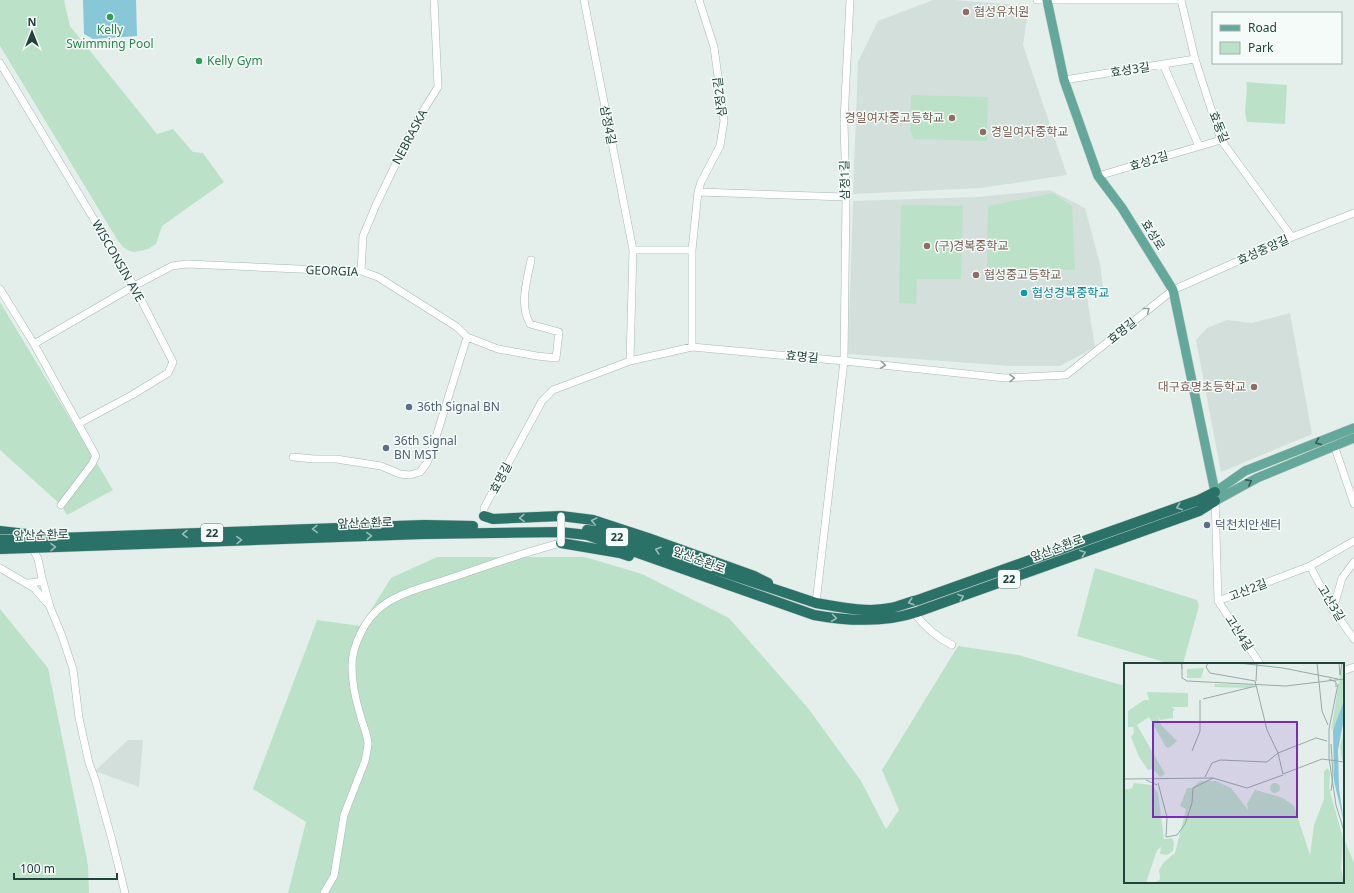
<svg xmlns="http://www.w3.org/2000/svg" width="1354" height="893" viewBox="0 0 1354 893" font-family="'Noto Sans','Noto Sans KR',sans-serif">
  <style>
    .built { fill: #d2dfda }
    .green { fill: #bbe2c8 }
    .water { fill: #87c7d8 }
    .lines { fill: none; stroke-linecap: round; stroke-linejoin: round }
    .minor-casing { stroke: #a6b8b3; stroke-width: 8 }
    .major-casing { stroke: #c1cac8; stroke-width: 10 }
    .highway-casing { stroke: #c1cac8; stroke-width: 11 }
    .minor { stroke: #fff; stroke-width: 7 }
    .major { stroke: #64a89b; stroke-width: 9 }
    .highway { stroke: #2a7268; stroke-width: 10 }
    .minor-bridge-casing { stroke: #a6b8b3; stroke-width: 8; stroke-linecap: butt }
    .highway-bridge-casing { stroke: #c1cac8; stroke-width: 11; stroke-linecap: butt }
    .minor-bridge { stroke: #fff; stroke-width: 7 }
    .highway-bridge { stroke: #2a7268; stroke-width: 10 }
    .oneway { stroke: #90a19e }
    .oneway2 { stroke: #325c54 }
    .oneway3 { stroke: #9abdb7 }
    .education-dot { fill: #8d6e63; stroke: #f5fbf8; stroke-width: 1.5 }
    .leisure-dot { fill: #2e9e5b; stroke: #f5fbf8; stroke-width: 1.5 }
    .culture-dot { fill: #0f9aa8; stroke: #f5fbf8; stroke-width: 1.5 }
    .service-dot { fill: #5c6f8a; stroke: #f5fbf8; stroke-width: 1.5 }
    .labels { text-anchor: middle; stroke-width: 3; stroke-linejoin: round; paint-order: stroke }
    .shield { fill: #f5fbf8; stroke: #617a74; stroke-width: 1 }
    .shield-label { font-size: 11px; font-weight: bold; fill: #21433c }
    .education-label { font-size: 12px; fill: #785e54; stroke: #f5fbf8; text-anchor: start }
    .leisure-label { font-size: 12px; fill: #27864d; stroke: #f5fbf8 }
    .street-label { font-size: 12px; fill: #21433c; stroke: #f5fbf8 }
    .culture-label { font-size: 12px; fill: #0d838f; stroke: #f5fbf8; text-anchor: start }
    .service-label { font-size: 12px; fill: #4e5e75; stroke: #f5fbf8; text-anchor: start }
    .inset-road { fill: none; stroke: #96aaa5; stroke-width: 1 }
    .view { fill: #7b2cbf; fill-opacity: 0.15; stroke: #7b2cbf; stroke-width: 2 }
    .inset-edge { fill: none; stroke: #21433c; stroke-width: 2 }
  </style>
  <rect width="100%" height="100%" fill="#e4efeb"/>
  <path class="built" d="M933,0H954L1029,6L1023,45L1067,175L981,188L853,194L858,62L878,21Z
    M1050,190L1085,208L1100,264L1103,287L1085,285L1095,347L1060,366H1010L848,354L853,201L976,197Z
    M1290,313L1312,434L1221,472L1196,340L1207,328L1227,320L1252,323Z
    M128,740H143L139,787L95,771Z"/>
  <path class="green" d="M0,0H64L70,26L157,134L173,129L193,152L203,153L224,182L162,226L156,244L148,249L135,252L130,251L124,248L118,241L0,46Z
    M1246,82L1287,85L1285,124L1247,122L1245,113L1247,86Z
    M911,95L988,97L987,141L914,139L910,131Z
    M1053,193L1072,206L1075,270L987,268L988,206Z
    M901,205L963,206L961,279H917L916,304L899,303Z
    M0,302L113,490L67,515L61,505L0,450Z
    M437,557H585L642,574L729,618L808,708L861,781L886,829L899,810L882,770L958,646L1018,655L1125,686V882H1343V836L1354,863V893H288L306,822L253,789L317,620L361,626L391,578Z
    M1095,568L1197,600L1199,606L1183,664H1171L1077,636Z
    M0,609L48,668L88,865L89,893H0Z"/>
  <path class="water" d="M83,0H136L137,36L93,39L84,34Z"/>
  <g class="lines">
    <defs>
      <path id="minor" d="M584,0L633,250L630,361
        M1037,0H1181
        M1181,0L1195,59L1221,140L1292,237
        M0,63L134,286L173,362L168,373L132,395L78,424
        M1163,64L1199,146
        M1064,80L1195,59
        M1098,176L1221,140
        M698,192L846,197
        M633,250H692
        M361,271L363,236L376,205L416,122L438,87L434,0
        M0,289L34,344L96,456L92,464L61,505
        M34,344L134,286L172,266L187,264L321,270L361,271L378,277L457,327L467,337L498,349L537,356L556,358L559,332L530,324C519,304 527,281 531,260
        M692,347V250L698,192L701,182L720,146L724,121L714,47L699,0
        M1334,445L1354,504
        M293,457L314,459H336L381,466L400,474L410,475L420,472L427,463L432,450L467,337
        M1215,497L1218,601
        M484,516V508L542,401L553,390L630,361L692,347L844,361L1005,378L1066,375L1173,290L1292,237L1354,213
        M1310,566L1333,610L1354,639
        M0,568L34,588L47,603
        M42,578L50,607L62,636L73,669L79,718L89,763L95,779L112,840L125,893
        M27,583L39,582L42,578L38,559L31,545
        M1218,601L1310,566L1354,541
        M1218,601L1260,664
        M816,603L844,361L846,197L844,121L850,0
        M1333,610L1342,578L1354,562
        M914,613C925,627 936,637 952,645
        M1343,671L1354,667
        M324,893L334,876L344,815L365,761C366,755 368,749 368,743C367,733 362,723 360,714C355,698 352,681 352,666C352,646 365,619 381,607C400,592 428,586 451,578C487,566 524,552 561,543"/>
      <path id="major" d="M1047,0L1064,80L1098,176L1122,208L1173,290L1215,492L1245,471L1354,428
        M1215,501L1257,478L1354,438"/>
      <path id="highway" d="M484,516L493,519L561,516L593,520L648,538L754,576L768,583
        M424,525L473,526
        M587,530L601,532L618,537L816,603C839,607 867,613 891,608C900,606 909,602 918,600L1199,500L1215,492
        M0,531L26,534
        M423,534L560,532L587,535L814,615C847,621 884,623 917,612L1199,511L1215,501
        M561,543L620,553L629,556"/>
    </defs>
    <use href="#minor" class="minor-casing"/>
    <use href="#major" class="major-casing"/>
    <use href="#highway" class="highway-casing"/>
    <use href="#minor" class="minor"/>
    <use href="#major" class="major"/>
    <use href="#highway" class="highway"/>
    <defs>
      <path id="minor-bridge" d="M561,543V516"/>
      <path id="highway-bridge" d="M0,540L424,525
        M0,549L423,534"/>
    </defs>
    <use href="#minor-bridge" class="minor-bridge-casing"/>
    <use href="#highway-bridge" class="highway-bridge-casing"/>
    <use href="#minor-bridge" class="minor-bridge"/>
    <use href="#highway-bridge" class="highway-bridge"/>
  </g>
  <defs><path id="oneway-chevron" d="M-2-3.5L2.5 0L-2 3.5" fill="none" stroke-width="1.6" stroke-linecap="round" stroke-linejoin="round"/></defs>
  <g class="oneway">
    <use href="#oneway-chevron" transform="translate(1147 310) rotate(-39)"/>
    <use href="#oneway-chevron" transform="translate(883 365) rotate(6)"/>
    <use href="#oneway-chevron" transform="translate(1012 378) rotate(-3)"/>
  </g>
  <g class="oneway2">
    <use href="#oneway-chevron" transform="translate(1318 442) rotate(158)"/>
    <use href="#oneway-chevron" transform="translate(1249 482) rotate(-28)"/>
  </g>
  <g class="oneway3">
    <use href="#oneway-chevron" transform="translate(1179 507) rotate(160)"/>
    <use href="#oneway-chevron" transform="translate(522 518) rotate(178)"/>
    <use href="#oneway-chevron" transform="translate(594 521) rotate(-167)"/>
    <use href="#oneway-chevron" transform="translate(315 529) rotate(178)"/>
    <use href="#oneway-chevron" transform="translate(185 534) rotate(178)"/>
    <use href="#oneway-chevron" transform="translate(369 536) rotate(-2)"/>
    <use href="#oneway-chevron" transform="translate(239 540) rotate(-2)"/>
    <use href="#oneway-chevron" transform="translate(53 547) rotate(-2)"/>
    <use href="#oneway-chevron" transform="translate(658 550) rotate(-161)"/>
    <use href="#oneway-chevron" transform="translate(1083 553) rotate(-20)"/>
    <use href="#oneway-chevron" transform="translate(961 597) rotate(-20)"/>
    <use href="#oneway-chevron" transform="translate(911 602) rotate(163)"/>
    <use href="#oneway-chevron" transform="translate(834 618) rotate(8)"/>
  </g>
  <g class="education-dot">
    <circle cx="966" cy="12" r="4"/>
    <circle cx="952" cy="118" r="4"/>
    <circle cx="983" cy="132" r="4"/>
    <circle cx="927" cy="246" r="4"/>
    <circle cx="976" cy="275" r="4"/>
    <circle cx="1254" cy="387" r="4"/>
  </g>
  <g class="leisure-dot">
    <circle cx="110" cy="17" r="4"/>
    <circle cx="199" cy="61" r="4"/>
  </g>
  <circle class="culture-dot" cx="1024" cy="293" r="4"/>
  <g class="service-dot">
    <circle cx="409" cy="407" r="4"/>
    <circle cx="386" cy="448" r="4"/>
    <circle cx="1207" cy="525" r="4"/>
  </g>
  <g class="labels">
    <g class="shield">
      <rect x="201" y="524" width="22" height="18" rx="3"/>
      <rect x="606" y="528" width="22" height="18" rx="3"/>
      <rect x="998" y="570" width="22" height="18" rx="3"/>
    </g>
    <g class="shield-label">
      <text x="212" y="537">22</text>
      <text x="617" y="541">22</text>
      <text x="1009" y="583">22</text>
    </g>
    <g class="education-label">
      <text x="974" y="16">협성유치원</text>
      <text x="944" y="122" text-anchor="end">경일여자중고등학교</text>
      <text x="991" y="136">경일여자중학교</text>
      <text x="935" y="250">(구)경복중학교</text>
      <text x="984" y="279">협성중고등학교</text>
      <text x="1246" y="391" text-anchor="end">대구효명초등학교</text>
    </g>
    <g class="leisure-label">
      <text x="110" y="34">Kelly<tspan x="110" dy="14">Swimming Pool</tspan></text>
      <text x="207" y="65" text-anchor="start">Kelly Gym</text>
    </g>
    <g class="street-label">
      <text transform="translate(1130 70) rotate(-9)" y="4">효성3길</text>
      <text transform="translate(720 97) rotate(-97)" y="4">삼정2길</text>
      <text transform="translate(608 125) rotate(79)" y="4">삼정4길</text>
      <text transform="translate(1219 127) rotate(68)" y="4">효동길</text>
      <text transform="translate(410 137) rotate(-62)" y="4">NEBRASKA</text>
      <text transform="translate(1149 161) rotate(-17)" y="4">효성2길</text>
      <text transform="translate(845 180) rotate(-91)" y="4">삼정1길</text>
      <text transform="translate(1153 235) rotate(58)" y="4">효성로</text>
      <text transform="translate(1263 250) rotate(-24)" y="4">효성중앙길</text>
      <text transform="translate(118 261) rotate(60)" y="4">WISCONSIN AVE</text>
      <text transform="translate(332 271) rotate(2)" y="4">GEORGIA</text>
      <text transform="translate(1122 331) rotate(-39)" y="4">효명길</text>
      <text transform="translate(802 357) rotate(5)" y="4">효명길</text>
      <text transform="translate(501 478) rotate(-62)" y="4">효명길</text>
      <text transform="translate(365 523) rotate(-2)" y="4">앞산순환로</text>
      <text transform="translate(41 535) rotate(-2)" y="4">앞산순환로</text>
      <text transform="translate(1057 548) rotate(-20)" y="4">앞산순환로</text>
      <text transform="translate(699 560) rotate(20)" y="4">앞산순환로</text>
      <text transform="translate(1248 590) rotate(-21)" y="4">고산2길</text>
      <text transform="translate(1331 603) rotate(59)" y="4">고산3길</text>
      <text transform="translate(1239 633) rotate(57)" y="4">고산4길</text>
    </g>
    <g class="culture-label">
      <text x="1032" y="297">협성경복중학교</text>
    </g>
    <g class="service-label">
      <text x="417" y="411">36th Signal BN</text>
      <text x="394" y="445">36th Signal<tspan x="394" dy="14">BN MST</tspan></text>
      <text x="1215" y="529">덕천치안센터</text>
    </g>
  </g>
  <g transform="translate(1124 663)">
    <rect width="220" height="220" fill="#e4efeb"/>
    <path d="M218,0L220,38L213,60L207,68ZM80,5L77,15H63V6ZM91,21L130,22L126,25L90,24ZM23,29L64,30V44H47L51,46L49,48V55L36,57L33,51L37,62L53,78L45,85L42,84L25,54L13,62L41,111L36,114L29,106L24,107L15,94L7,74L10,70L9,64H4V48L20,37H25ZM220,65V97H218L216,84ZM203,105L206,109L205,125L219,175L217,205L220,220H31L36,216L35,207L40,199L51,190L62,146L56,143L63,125H68L76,118H92L107,125L124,147L123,141L131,127L159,135L170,143L186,192L190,162L200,136V109ZM146 125a5 5 0 1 1 10 0a5 5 0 1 1-10 0ZM10,120L28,122L34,130L40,176L48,175L50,180L49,188L43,192L36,191L37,184L33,187L22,220H0V127L8,125Z" fill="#bbe2c8"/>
    <path d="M220,38V56L214,87L215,125L220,160L210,118L209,67Z" fill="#87c7d8"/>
    <path class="inset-road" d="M57,0L58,6V0M84,0L82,4L86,10L131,18M115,0L159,5L214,16M193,0L198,48L204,62M215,0L216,12L218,0M58,6V15L63,18L162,23L220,16M205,16L212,19V24M131,18L143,67L154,90L159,111L198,96L220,99M132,18L133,0M214,21L205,66V95L212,142L220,168M79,36L132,23M207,81L209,112L207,128M68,88L76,68V37M81,114L88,100L96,97L143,99L154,90L192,75L203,78M0,116L89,115L123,125L159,112M22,117L33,122M34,120L43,154L42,174L53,172L61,161L68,140L69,125L89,115"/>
    <path class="view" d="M29,59H173V154H29Z"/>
    <rect width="220" height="220" class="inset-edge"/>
  </g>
  <rect x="1212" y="12" width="130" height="52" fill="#f5fbf8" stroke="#a0b1ad"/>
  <rect x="1220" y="25" width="20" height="6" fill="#64a89b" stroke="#a0b1ad"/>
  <text x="1248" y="32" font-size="12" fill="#21433c">Road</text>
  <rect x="1220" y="42" width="20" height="12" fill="#bbe2c8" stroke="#a0b1ad"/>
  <text x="1248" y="52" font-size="12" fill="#21433c">Park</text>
  <g transform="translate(32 32)" stroke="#f5fbf8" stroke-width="3" paint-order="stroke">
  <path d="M0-3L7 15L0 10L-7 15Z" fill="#21433c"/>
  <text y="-6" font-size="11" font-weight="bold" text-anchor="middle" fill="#21433c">N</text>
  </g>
  <path d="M14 873v6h103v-6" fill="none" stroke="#21433c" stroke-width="2"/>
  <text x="20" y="873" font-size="12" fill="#21433c" stroke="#f5fbf8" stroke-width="3" paint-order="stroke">100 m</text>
</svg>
